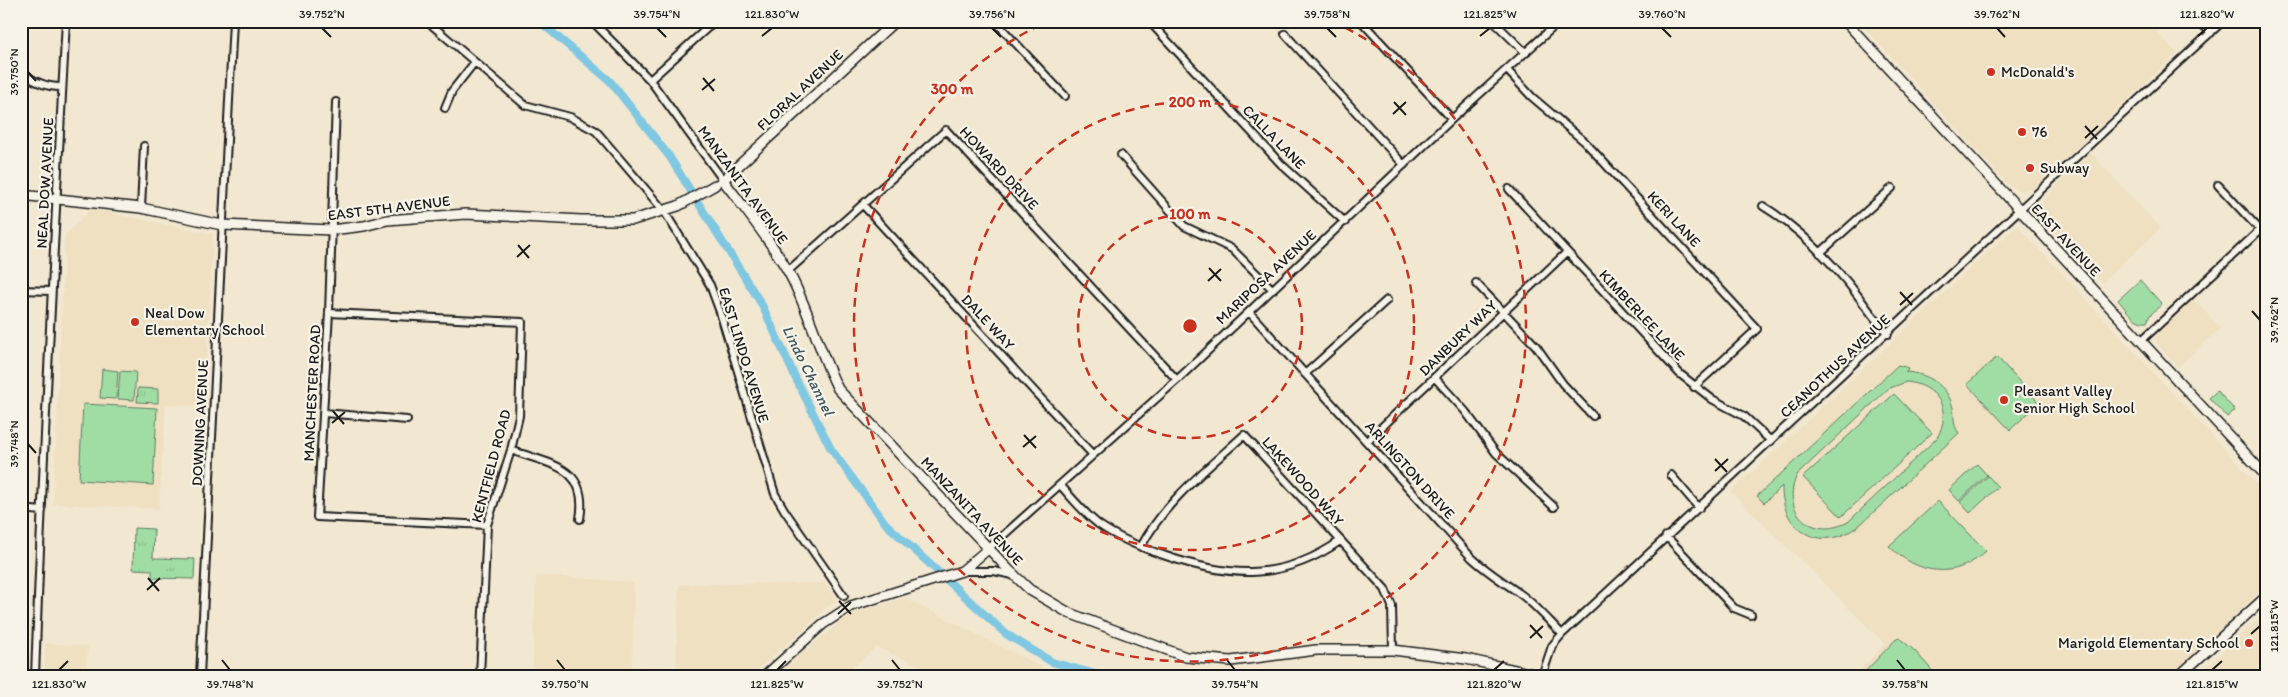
<svg xmlns="http://www.w3.org/2000/svg" width="2288" height="697" viewBox="0 0 2288 697" font-family="Itim,sans-serif">
  <style>
    .built { fill: #efe0c2 }
    .green { fill: #a0dda4; stroke: #5e7c60; fill-rule: evenodd }
    .park { fill: url(#park-tufts); stroke: #5e7c60 }
    .lines { fill: none; stroke-linecap: round; stroke-linejoin: round }
    .canal { stroke: #80c7e1; stroke-width: 8 }
    .street-casing { stroke: #1c1c1c; stroke-width: 10 }
    .secondary-casing { stroke: #1c1c1c; stroke-width: 12 }
    .street { stroke: #f7f3e8; stroke-width: 6 }
    .secondary { stroke: #f7f3e8; stroke-width: 9 }
    .ticks { fill: none; stroke: #1c1c1c; stroke-width: 2 }
    .ring { fill: none; stroke: #c8321e; stroke-width: 2.5; stroke-dasharray: 9 6 }
    .poi-dot { fill: #c8321e; stroke: #f7f3e8; stroke-width: 2 }
    .labels { text-anchor: middle; stroke-width: 4.5; stroke-linejoin: round; paint-order: stroke }
    .poi-label { font-size: 15px; fill: #1c1c1c; stroke: #f7f3e8; text-anchor: start }
    .street-label { font-size: 15px; fill: #1c1c1c; stroke: #f7f3e8 }
    .water-label { font-size: 16px; font-style: italic; fill: #3f5861; stroke: #f7f3e8 }
    .centre { fill: #c8321e; stroke: #f7f3e8; stroke-width: 2.5 }
    .ring-label { font-size: 15px; text-anchor: middle; font-weight: bold; fill: #c8321e; stroke: #f7f3e8; stroke-width: 4.5; stroke-linejoin: round; paint-order: stroke }
    .neatline { fill: none; stroke: #1c1c1c; stroke-width: 2 }
    .ticks-label { font-size: 12px; text-anchor: middle; fill: #1c1c1c }
  </style>
  <defs>
    <pattern id="park-tufts" width="24" height="20" patternUnits="userSpaceOnUse" patternTransform="scale(1.25)"><rect width="24" height="20" fill="#a0dda4"/><path d="M3 7l-1-3M5 7V3M7 7l1-3M15 17l-1-3M17 17v-4M19 17l1-3" fill="none" stroke="#89bd8d"/></pattern>
  </defs>
  <rect width="100%" height="100%" fill="#f2e8d2"/>
  <filter id="ink" filterUnits="userSpaceOnUse"><feTurbulence type="fractalNoise" baseFrequency=".02" numOctaves="2"/><feDisplacementMap in="SourceGraphic" scale="10" xChannelSelector="R" yChannelSelector="G"/><feConvolveMatrix kernelMatrix="1 2 1 2 8 2 1 2 1" color-interpolation-filters="sRGB"/></filter>
  <g filter="url(#ink)">
    <path class="built" d="M1858,21H2147L2177,53L2034,188L2021,191L2009,186Z
      M2091,153L2161,228L2102,283L2040,216L2043,199Z
      M91,209L213,234L204,406L166,404L159,509L53,504L65,235Z
      M2017,225L2267,495V585L2170,676H1853L1885,644L1731,492Z
      M2194,299L2221,328L2178,367L2157,344L2156,337L2158,331Z
      M536,575L634,582L632,666L676,667L679,584L824,583L835,597L836,602L828,606L752,676H532Z
      M904,598L935,613L1059,676H943L876,647L843,676H776L848,615Z
      M2267,611V676H2196Z
      M21,620H29L26,676H21Z
      M45,643L88,646L87,676H45Z"/>
    <path class="green" d="M2140,280L2162,304L2150,315L2147,322C2134,324 2126,309 2118,300Z
      M1997,357L2039,403L2010,430L1967,384Z
      M1898,365L1909,368L1905,372C1927,373 1948,385 1953,408C1955,418 1952,424 1959,433L1862,523C1825,555 1781,534 1782,486L1764,503L1757,496ZM1906,382C1937,385 1953,409 1937,438L1848,522C1812,541 1780,511 1797,475L1888,389Z
      M102,369L118,371L116,399L100,398Z
      M120,371L136,372L134,400L118,399Z
      M2217,391L2235,410L2227,417L2209,398Z
      M1894,394L1932,433L1841,517L1803,477Z
      M83,404L157,408L153,485L79,480Z
      M1977,464L1987,475L1959,501L1949,490Z
      M1988,476L1998,487L1970,513L1960,502Z
      M1938,501L1986,551C1955,581 1917,574 1889,546Z
      M1898,637L1915,651L1937,676H1861Z"/>
    <path class="park" d="M138,388L158,389V403L137,402Z
      M134,528L154,529L153,558L195,559L194,579L152,578V570L133,569Z"/>
    <g class="lines">
      <path class="canal" d="M539,21L610,81L669,156L762,305L796,379L831,449L886,524L1006,634L1052,662L1103,676"/>
      <defs>
        <path id="street" d="M427,21L525,105L570,117L596,131L664,211L710,285L720,312L775,494L785,511L844,596
          M592,21L650,80L723,180L715,185
          M995,21L1065,96
          M1149,21L1281,164L1345,222
          M1361,21L1452,119
          M1493,21L1526,53
          M2199,21L2211,33
          M1285,34L1404,165
          M1507,70L1532,97L1585,142L1757,329L1694,387
          M21,71C32,81 46,87 61,87
          M650,80L715,21
          M336,102L329,313L317,517L487,525
          M445,108L452,91L474,63
          M1121,155L1184,226L1232,249L1273,290
          M1509,189L1680,374L1712,399L1744,416L1771,441
          M863,205L1093,455
          M1763,206C1796,226 1823,253 1848,283C1862,300 1873,318 1888,334
          M141,208L144,146
          M1820,253L1892,188
          M788,271L946,130L1177,380
          M1476,283L1536,346L1563,384L1593,416
          M21,290L51,291
          M1249,312L1471,557C1486,571 1502,581 1519,593C1535,604 1548,620 1562,634
          M329,313L522,322L519,416L511,450L487,525L480,676
          M2141,341L2260,230L2218,185
          M1305,374L1387,300
          M1435,378L1465,411L1496,453L1554,507
          M324,413L407,420
          M1367,441L1566,253
          M511,450C551,465 589,466 580,519
          M1671,475L1699,508
          M1061,486C1072,498 1084,513 1098,524C1119,539 1142,548 1166,556C1230,578 1283,581 1340,541
          M21,509L42,511
          M1666,536L1734,608L1751,615
          M1141,547C1164,502 1207,469 1244,435L1385,589L1392,606L1393,650
          M988,549L1177,380L1452,119L1560,21
          M962,571H994L1013,575
          M35,676C43,457 54,239 66,21
          M200,676L233,21
          M1542,676L1552,646L1562,634L2223,21"/>
        <path id="secondary" d="M895,21L723,180C745,209 771,241 789,273C809,310 819,351 838,389L1009,570L1030,590L1069,613L1186,657L1231,661L1316,650H1393L1466,659L1542,676
          M1845,21L2267,477
          M21,195L141,208L222,225L331,230L364,226L387,220L466,214L581,220H633L678,206L715,185
          M765,676L823,624L851,606L962,571L988,549
          M2179,676L2267,596"/>
      </defs>
      <use href="#street" class="street-casing"/>
      <use href="#secondary" class="secondary-casing"/>
      <use href="#street" class="street"/>
      <use href="#secondary" class="secondary"/>
    </g>
  </g>
  <path class="ticks" d="M322,28L331,37M657,28L666,37M992,28L1001,37M1327,28L1336,37M1662,28L1671,37M1997,28L2005,37M762,36L772,28M1480,36L1490,28M2198,36L2207,28M28,72L36,81M703,78L714,91M702,90L715,79M1394,102L1406,115M1393,114L1406,102M2085,126L2097,139M2085,138L2098,126M518,245L529,258M517,257L530,245M1209,268L1221,281M1208,281L1221,269M1900,292L1912,305M1900,305L1913,293M2252,311L2260,320M333,411L344,424M332,423L345,412M1024,435L1036,448M28,444L36,453M1023,447L1036,436M1715,459L1727,472M1715,471L1728,459M148,578L159,591M147,590L160,578M839,601L851,614M838,614L851,602M1530,625L1542,638M2251,634L2260,626M1530,638L1543,626M222,660L230,670M557,660L565,670M892,660L900,670M1227,660L1235,670M1897,660L1905,670M59,670L68,661M777,670L786,661M1494,670L1504,661M2212,670L2222,661"/>
  <g class="ring">
    <circle cx="1190" cy="326" r="112"/>
    <circle cx="1190" cy="326" r="224"/>
    <path d="M1332 21A336 336 0 1 1 1048 21"/>
  </g>
  <g class="poi-dot">
    <circle cx="1991" cy="72" r="5"/>
    <circle cx="2022" cy="132" r="5"/>
    <circle cx="2030" cy="168" r="5"/>
    <circle cx="135" cy="322" r="5"/>
    <circle cx="2004" cy="400" r="5"/>
    <circle cx="2249" cy="643" r="5"/>
  </g>
  <g class="labels">
    <g class="poi-label">
      <text x="2001" y="77">McDonald's</text>
      <text x="2032" y="137">76</text>
      <text x="2040" y="173">Subway</text>
      <text x="145" y="318">Neal Dow<tspan x="145" dy="17">Elementary School</tspan></text>
      <text x="2014" y="396">Pleasant Valley<tspan x="2014" dy="17">Senior High School</tspan></text>
      <text x="2239" y="648" text-anchor="end">Marigold Elementary School</text>
    </g>
    <g class="street-label">
      <text transform="translate(800 90) rotate(-43)" y="5">FLORAL AVENUE</text>
      <text transform="translate(1274 137) rotate(46)" y="5">CALLA LANE</text>
      <text transform="translate(999 168) rotate(47)" y="5">HOWARD DRIVE</text>
      <text transform="translate(45 183) rotate(-87)" y="5">NEAL DOW AVENUE</text>
      <text transform="translate(743 185) rotate(54)" y="5">MANZANITA AVENUE</text>
      <text transform="translate(389 208) rotate(-7)" y="5">EAST 5TH AVENUE</text>
      <text transform="translate(1674 219) rotate(47)" y="5">KERI LANE</text>
      <text transform="translate(2066 240) rotate(47)" y="5">EAST AVENUE</text>
      <text transform="translate(1266 277) rotate(-43)" y="5">MARIPOSA AVENUE</text>
      <text transform="translate(1642 315) rotate(47)" y="5">KIMBERLEE LANE</text>
      <text transform="translate(988 322) rotate(47)" y="5">DALE WAY</text>
      <text transform="translate(1458 338) rotate(-44)" y="5">DANBURY WAY</text>
      <text transform="translate(744 355) rotate(73)" y="5">EAST LINDO AVENUE</text>
      <text transform="translate(1835 366) rotate(-43)" y="5">CEANOTHUS AVENUE</text>
      <text transform="translate(312 393) rotate(-87)" y="5">MANCHESTER ROAD</text>
      <text transform="translate(200 423) rotate(-87)" y="5">DOWNING AVENUE</text>
      <text transform="translate(491 466) rotate(-75)" y="5">KENTFIELD ROAD</text>
      <text transform="translate(1410 470) rotate(48)" y="5">ARLINGTON DRIVE</text>
      <text transform="translate(1303 481) rotate(48)" y="5">LAKEWOOD WAY</text>
      <text transform="translate(972 511) rotate(47)" y="5">MANZANITA AVENUE</text>
    </g>
    <g class="water-label">
      <text transform="translate(809 370) rotate(64)" y="6">Lindo Channel</text>
    </g>
  </g>
  <circle cx="1190" cy="326" r="8" class="centre"/>
  <g class="ring-label">
    <text x="952" y="94">300 m</text>
    <text x="1190" y="107">200 m</text>
    <text x="1190" y="219">100 m</text>
  </g>
  <rect width="2288" height="697" fill="none" stroke="#f7f3e8" stroke-width="55"/>
  <rect x="28" y="28" width="2232" height="642" class="neatline"/>
  <g class="ticks-label">
    <text x="322" y="18">39.752°N</text>
    <text x="657" y="18">39.754°N</text>
    <text x="772" y="18">121.830°W</text>
    <text x="992" y="18">39.756°N</text>
    <text x="1327" y="18">39.758°N</text>
    <text x="1490" y="18">121.825°W</text>
    <text x="1662" y="18">39.760°N</text>
    <text x="1997" y="18">39.762°N</text>
    <text x="2207" y="18">121.820°W</text>
    <text transform="translate(14 72) rotate(-90)" y="4">39.750°N</text>
    <text transform="translate(2274 320) rotate(-90)" y="4">39.762°N</text>
    <text transform="translate(14 444) rotate(-90)" y="4">39.748°N</text>
    <text transform="translate(2274 626) rotate(-90)" y="4">121.815°W</text>
    <text x="59" y="688">121.830°W</text>
    <text x="230" y="688">39.748°N</text>
    <text x="565" y="688">39.750°N</text>
    <text x="777" y="688">121.825°W</text>
    <text x="900" y="688">39.752°N</text>
    <text x="1235" y="688">39.754°N</text>
    <text x="1494" y="688">121.820°W</text>
    <text x="1905" y="688">39.758°N</text>
    <text x="2212" y="688">121.815°W</text>
  </g>
</svg>
